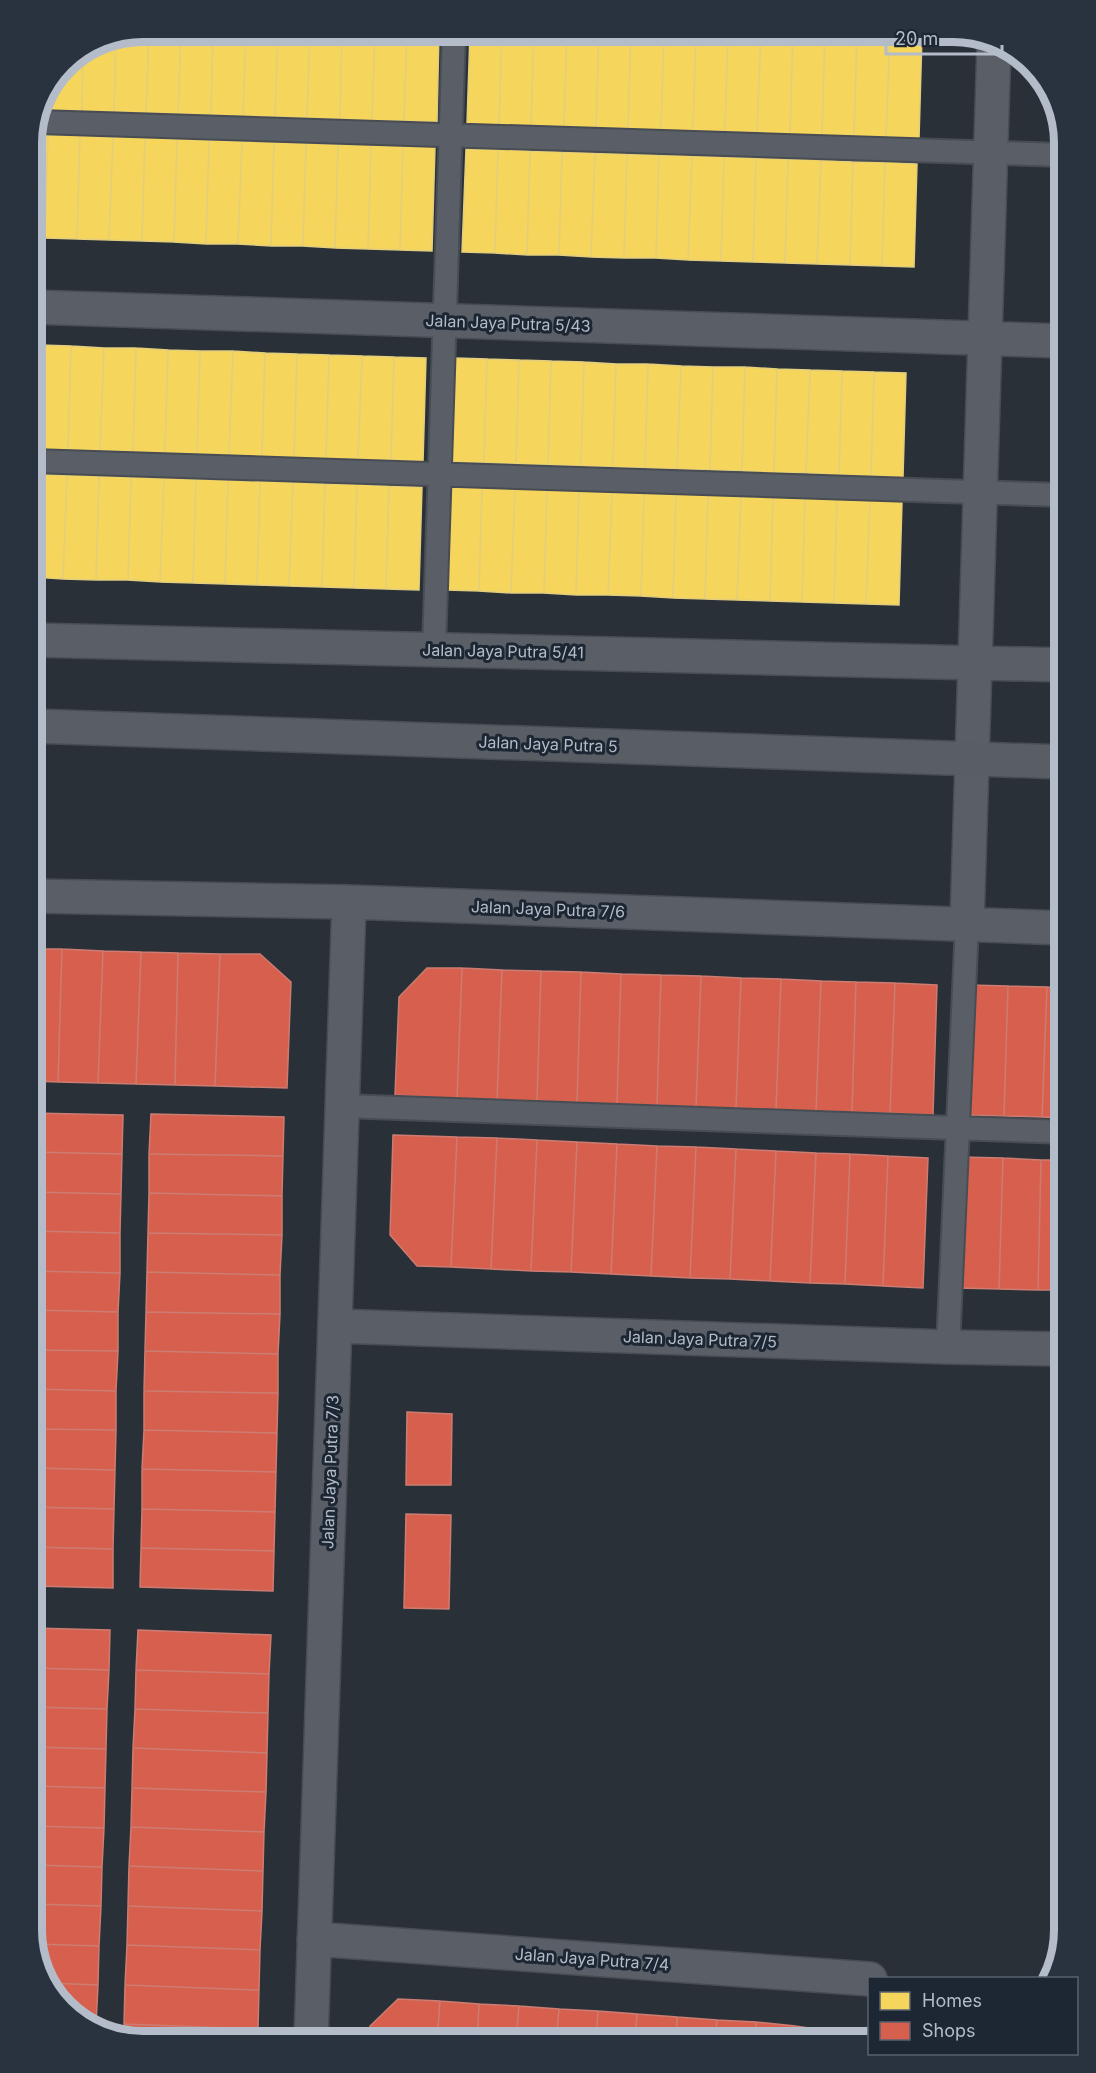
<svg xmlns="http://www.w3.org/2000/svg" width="1096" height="2073" viewBox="0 0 1096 2073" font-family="Inter,sans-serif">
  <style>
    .homes { fill: #f6d55c; stroke: #e2ce7d; stroke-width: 1.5 }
    .shops { fill: #d6604d; stroke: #cc7c72; stroke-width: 1.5 }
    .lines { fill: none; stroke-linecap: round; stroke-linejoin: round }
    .lane-casing { stroke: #484c53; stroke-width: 26 }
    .street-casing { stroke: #484c53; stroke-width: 36 }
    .secondary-casing { stroke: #484c53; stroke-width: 36 }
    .lane { stroke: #5a5e66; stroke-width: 22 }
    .street { stroke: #5a5e66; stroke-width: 33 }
    .secondary { stroke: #595d64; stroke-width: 33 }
    .labels { text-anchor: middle; stroke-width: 6; stroke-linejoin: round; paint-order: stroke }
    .street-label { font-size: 16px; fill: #b4bcc9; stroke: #1d2633 }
    .rim { fill: none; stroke: #b4bcc9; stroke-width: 8 }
  </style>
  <rect width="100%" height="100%" fill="#2a3038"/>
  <path class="homes" d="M143,32H149L146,113L114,112L116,37Z
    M149,32H181L178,114L146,113Z
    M181,32H213L211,115L178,114Z
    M213,32H246L243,116L211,115Z
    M246,32H278L275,117L243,116Z
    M278,32H310L307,118L275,117Z
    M310,32H342L340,119L307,118Z
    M342,32H375L372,121L340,119Z
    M375,32H407L404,121H372Z
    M407,32H439L437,122L404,121Z
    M470,32H502L499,125L467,124Z
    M502,32H534L531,126L499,125Z
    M534,32H567L564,127L531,126Z
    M567,32H599L596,128L564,127Z
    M599,32H631L628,130L596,128Z
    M631,32H664L661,130H628Z
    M664,32H696L693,131L661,130Z
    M696,32H728L725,132L693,131Z
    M728,32H761L757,133L725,132Z
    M761,32H793L790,135L757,133Z
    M793,32H825L822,136L790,135Z
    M825,32L857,33L854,137L822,136Z
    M857,33L890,34L886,138L854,137Z
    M890,34L922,35L919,139L886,138Z
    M116,37L114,112L82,111L83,51L101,40Z
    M83,51L82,111L49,110L50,97L64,64Z
    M33,134L48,135L45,238H32Z
    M48,135H80L77,239L45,238Z
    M80,135L113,137L109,240L77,239Z
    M113,137H145L142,241L109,240Z
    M145,137L177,139L174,242L142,241Z
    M177,139L209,140L206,244L174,242Z
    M209,140L242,141L238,244H206Z
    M242,141L274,142L271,246L238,244Z
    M274,142L306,143L303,246H271Z
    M306,143L338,144L335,248L303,246Z
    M338,144L371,145L368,249L335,248Z
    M371,145L403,146L400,250L368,249Z
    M403,146L435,147L432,251L400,250Z
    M466,149H498L495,253L462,252Z
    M498,149L530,151L527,255L495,253Z
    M530,151L562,152L559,255H527Z
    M562,152L595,153L591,257L559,255Z
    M595,153L627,154L624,258L591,257Z
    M627,154L659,155L656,258H624Z
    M659,155L692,156L688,260L656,258Z
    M692,156L724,157L721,261L688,260Z
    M724,157L756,158L753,262L721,261Z
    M756,158L788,159L785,263L753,262Z
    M788,159L821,160L817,264L785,263Z
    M821,160L853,162L850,265L817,264Z
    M853,162H885L882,266L850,265Z
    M885,162L917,164L914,267L882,266Z
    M32,345H39L36,449H32Z
    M39,345L71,346L68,450L36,449Z
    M71,346L104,348L100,451L68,450Z
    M104,348H136L133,452L100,451Z
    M136,348L168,350L165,453L133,452Z
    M168,350L200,351L197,454L165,453Z
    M200,351H233L229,455L197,454Z
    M233,351L265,353L262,457L229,455Z
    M265,353L297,354L294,458L262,457Z
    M297,354L329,355L326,459L294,458Z
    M329,355L362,356L358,460L326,459Z
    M362,356L394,357L391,460H358Z
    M394,357L426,358L423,462L391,460Z
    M455,358L487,359L484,463L451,462Z
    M487,359L519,360L516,464L484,463Z
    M519,360L551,361L548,465L516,464Z
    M551,361L584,362L581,466L548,465Z
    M584,362L616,364L613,467L581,466Z
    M616,364H648L645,468L613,467Z
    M648,364L681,366L677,469L645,468Z
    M681,366L713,367L710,470L677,469Z
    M713,367H745L742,471L710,470Z
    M745,367L777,369L774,473L742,471Z
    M777,369L810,370L806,473H774Z
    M810,370L842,371L839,475L806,473Z
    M842,371L874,372L871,476L839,475Z
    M874,372L906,373L903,477L871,476Z
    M32,474H34L32,563Z
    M34,474L67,475L63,579L32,577Z
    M67,475L99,476L96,580L63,579Z
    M99,476L131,477L128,580H96Z
    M131,477L164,478L160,582L128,580Z
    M164,478L196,479L193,583L160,582Z
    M196,479L228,480L225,584L193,583Z
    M228,480L260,481L257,585L225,584Z
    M260,481L293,482L289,586L257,585Z
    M293,482L325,484L322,587L289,586Z
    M325,484H357L354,588L322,587Z
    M357,484L389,486L386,589L354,588Z
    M389,486L422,487L419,590L386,589Z
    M450,486L482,487L479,591L447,590Z
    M482,487L515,489L511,593L479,591Z
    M515,489L547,490L544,593H511Z
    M547,490L579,491L576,595L544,593Z
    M579,491L612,492L608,595H576Z
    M612,492L644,493L641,596L608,595Z
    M644,493L676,494L673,598L641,596Z
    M676,494L708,495L705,599L673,598Z
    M708,495L741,496L737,600L705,599Z
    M741,496L773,497L770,601L737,600Z
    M773,497L805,498L802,602L770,601Z
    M805,498L837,499L834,603L802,602Z
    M837,499L870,500L866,604L834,603Z
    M870,500L902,502L899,605L866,604Z
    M1063,507H1064V611H1059Z"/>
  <path class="shops" d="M32,949H62L58,1082L32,1081Z
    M62,949L103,951L98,1083L58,1082Z
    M103,951L141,952L136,1084L98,1083Z
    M141,952L178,953L175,1085L136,1084Z
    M178,953L220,954L215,1086L175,1085Z
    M220,954H260L291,982L287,1088L215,1086Z
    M427,968H462L457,1099L395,1095L399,997Z
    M462,968L502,970L497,1100L457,1099Z
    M502,970L541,971L537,1101L497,1100Z
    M541,971L581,972L577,1103L537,1101Z
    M581,972L621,974L617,1104L577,1103Z
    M621,974L661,975L657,1105L617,1104Z
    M661,975L701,976L696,1107L657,1105Z
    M701,976L741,978L736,1108L696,1107Z
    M741,978L781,979L776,1110L736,1108Z
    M781,979L821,981L816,1111L776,1110Z
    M821,981L856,982L852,1112L816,1111Z
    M856,982L895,983L890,1113L852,1112Z
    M895,983L937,985L933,1115L890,1113Z
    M968,985L1008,986L1004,1116L963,1115Z
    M1008,986L1047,987L1042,1117L1004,1116Z
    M1047,987L1064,988V1118L1042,1117Z
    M32,1113L123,1115L122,1154L32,1152Z
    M151,1114L284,1117L283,1156L149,1154Z
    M393,1135L457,1137L451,1267L417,1266L390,1235Z
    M457,1137L497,1138L491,1269L451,1267Z
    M497,1138L537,1140L531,1271L491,1269Z
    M537,1140L577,1142L571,1272L531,1271Z
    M577,1142L617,1144L611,1274L571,1272Z
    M617,1144L657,1146L651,1276L611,1274Z
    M657,1146L696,1147L690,1278L651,1276Z
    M696,1147L736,1149L730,1279L690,1278Z
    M736,1149L776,1151L770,1281L730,1279Z
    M776,1151L816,1153L810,1283L770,1281Z
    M32,1152L122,1154L121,1194L32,1192Z
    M816,1153L850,1154L845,1284L810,1283Z
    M149,1154L283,1156L282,1196L149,1193Z
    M850,1154L888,1156L883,1286L845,1284Z
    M888,1156L928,1158L923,1288L883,1286Z
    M960,1157L1003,1158L999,1289L957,1288Z
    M1003,1158L1041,1160L1038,1290L999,1289Z
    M1041,1160H1064V1290H1038Z
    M32,1192L121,1194L120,1233L32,1231Z
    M149,1193L282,1196V1235L148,1233Z
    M32,1231L120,1233V1273L32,1271Z
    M148,1233L282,1235L280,1275L147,1272Z
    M32,1271L120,1273L118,1312L32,1310Z
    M147,1272L280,1275V1314L146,1312Z
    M32,1310L118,1312V1351L32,1350Z
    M146,1312L280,1314L278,1354L145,1351Z
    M32,1350L118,1351L116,1391L32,1389Z
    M145,1351L278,1354V1393L144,1391Z
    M32,1389L116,1391V1430L32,1429Z
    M144,1391L278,1393L277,1433L144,1430Z
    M407,1412L452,1414L451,1485H406Z
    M32,1429L116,1430L115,1470L32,1468Z
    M144,1430L277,1433L276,1472L142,1469Z
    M32,1468L115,1470L114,1509L32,1507Z
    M142,1469L276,1472L275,1512L142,1509Z
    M32,1507L114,1509L113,1549L32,1547Z
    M142,1509L275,1512L274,1551L141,1548Z
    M406,1514L451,1515L449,1609L404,1608Z
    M32,1547L113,1549V1588L32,1586Z
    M141,1548L274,1551L273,1591L140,1587Z
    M32,1628L110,1630L109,1670L32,1668Z
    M138,1630L271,1635L269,1674L136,1670Z
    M32,1668L109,1670L107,1709L32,1707Z
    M136,1670L269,1674L268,1713L135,1709Z
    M32,1707L107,1709L106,1749L32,1747Z
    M135,1709L268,1713L267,1753L133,1748Z
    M32,1747L106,1749L105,1788L32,1786Z
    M133,1748L267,1753L266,1792L132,1788Z
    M32,1786L105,1788L104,1828L32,1826Z
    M132,1788L266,1792L264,1832L131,1827Z
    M32,1826L104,1828L102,1867L32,1865Z
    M131,1827L264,1832L263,1871L129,1866Z
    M32,1865L102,1867L101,1906L32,1904Z
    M129,1866L263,1871L262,1911L128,1906Z
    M32,1904L101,1906L99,1946L34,1944L32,1930Z
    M128,1906L262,1911L260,1950L127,1945Z
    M34,1944L99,1946L98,1985L49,1983L40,1973Z
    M127,1945L260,1950L259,1990L125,1985Z
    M49,1983L98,1985L96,2025L81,2022Z
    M125,1985L259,1990L258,2029L124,2024Z
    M398,1999L440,2001L437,2041H369L370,2026Z
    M440,2001L479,2004L477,2041H437Z
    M479,2004L519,2006L516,2041H477Z
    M519,2006L559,2009L556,2041H516Z
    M559,2009L598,2011L596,2041H556Z
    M598,2011L637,2014L635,2041H596Z
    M637,2014L677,2017L676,2041H635Z
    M677,2017L717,2020L715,2041H676Z
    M717,2020L756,2022L755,2041H715Z
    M756,2022L795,2026L794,2041H755Z
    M124,2024L258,2029L257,2041H136L124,2037Z
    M795,2026L850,2034L849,2041H794Z
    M850,2034L870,2038V2041H849Z"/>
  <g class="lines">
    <defs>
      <path id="lane" d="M38,122L1064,155
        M32,461L1064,495
        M434,649L454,32
        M342,1106L1064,1132
        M948,1347L967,924"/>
      <path id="street" d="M32,307L1064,341
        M32,640L1064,665
        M32,896L349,902L1064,928
        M967,924L994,44
        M335,1326L948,1347L1064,1349
        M314,1939L870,1979
        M311,2041L349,902"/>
      <path id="secondary" d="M32,726L1064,762"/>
    </defs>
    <use href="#lane" class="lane-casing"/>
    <use href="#street" class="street-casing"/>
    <use href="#secondary" class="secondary-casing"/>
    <use href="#lane" class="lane"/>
    <use href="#street" class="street"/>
    <use href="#secondary" class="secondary"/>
  </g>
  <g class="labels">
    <g class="street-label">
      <text transform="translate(508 323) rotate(2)" y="6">Jalan Jaya Putra 5/43</text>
      <text transform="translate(503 651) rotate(1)" y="6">Jalan Jaya Putra 5/41</text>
      <text transform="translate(548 744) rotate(2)" y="6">Jalan Jaya Putra 5</text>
      <text transform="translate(548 909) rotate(2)" y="6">Jalan Jaya Putra 7/6</text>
      <text transform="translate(700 1339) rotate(2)" y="6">Jalan Jaya Putra 7/5</text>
      <text transform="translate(330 1472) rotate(-88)" y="6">Jalan Jaya Putra 7/3</text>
      <text transform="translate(592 1959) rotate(4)" y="6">Jalan Jaya Putra 7/4</text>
    </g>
  </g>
  <path d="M0 0H1096V2073H0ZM143 42H953A101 101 0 0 1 1054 143V1930A101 101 0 0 1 953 2031H143A101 101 0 0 1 42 1930V143A101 101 0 0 1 143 42Z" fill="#29323f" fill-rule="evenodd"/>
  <path class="rim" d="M143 42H953A101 101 0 0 1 1054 143V1930A101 101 0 0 1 953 2031H143A101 101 0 0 1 42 1930V143A101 101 0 0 1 143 42Z"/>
  <rect x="868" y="1977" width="210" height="78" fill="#1d2633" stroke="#59626f" stroke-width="1.5"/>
  <rect x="880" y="1992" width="30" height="18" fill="#f6d55c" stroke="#59626f" stroke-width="1.5"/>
  <text x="922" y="2007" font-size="18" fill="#b4bcc9">Homes</text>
  <rect x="880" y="2022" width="30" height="18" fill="#d6604d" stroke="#59626f" stroke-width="1.5"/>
  <text x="922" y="2037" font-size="18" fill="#b4bcc9">Shops</text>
  <path d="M886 45v9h116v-9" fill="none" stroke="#b4bcc9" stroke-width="3"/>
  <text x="895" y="45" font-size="18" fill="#b4bcc9" stroke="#1d2633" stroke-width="4.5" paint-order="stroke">20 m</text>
</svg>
